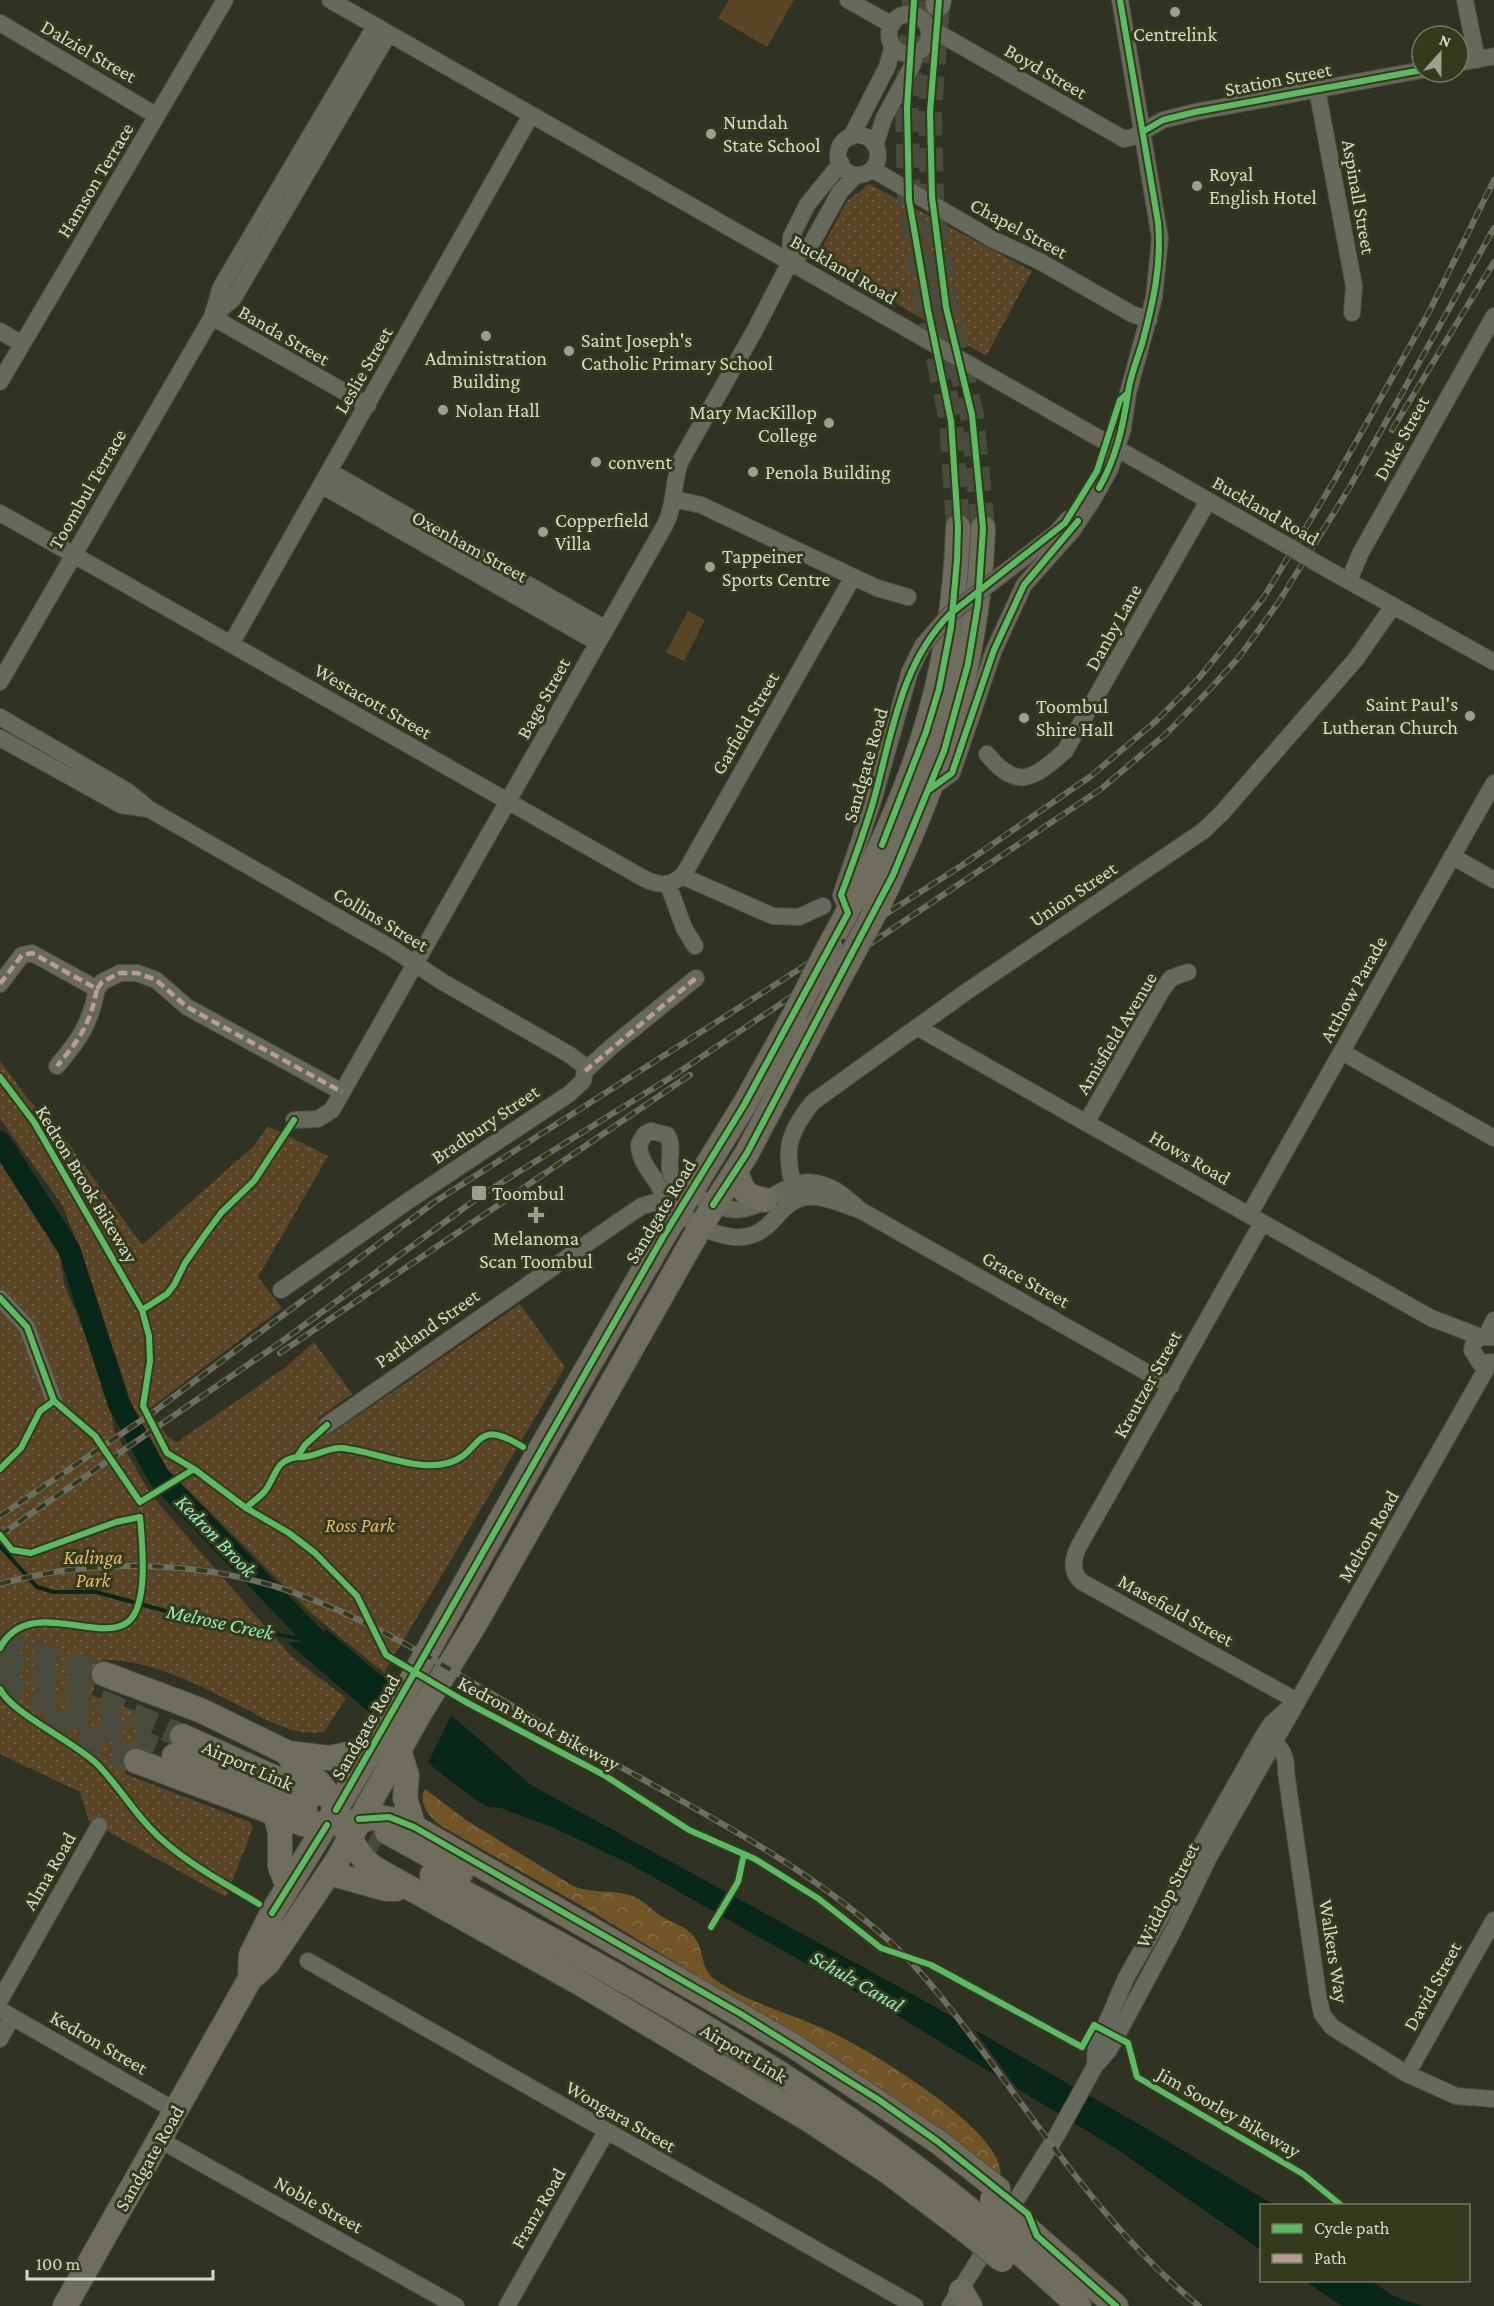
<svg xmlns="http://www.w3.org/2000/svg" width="1494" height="2306" viewBox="0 0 1494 2306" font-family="'Crimson Pro',serif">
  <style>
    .green { fill: #5a4526 }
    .forest { fill: url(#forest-crowns) }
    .park { fill: url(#park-dots) }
    .water { fill: #092718 }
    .pier { fill: #303323 }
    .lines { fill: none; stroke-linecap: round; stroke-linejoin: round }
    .stream { stroke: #092718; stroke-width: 4 }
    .river { stroke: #092718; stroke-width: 22 }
    .highway-tunnel { stroke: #494c3c; stroke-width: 24; stroke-dasharray: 24 12; stroke-linecap: butt }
    .minor-casing { stroke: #4d5041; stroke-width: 18 }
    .highway-casing { stroke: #4d5041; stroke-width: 26 }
    .minor { stroke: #67695c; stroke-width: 16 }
    .highway { stroke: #6f6e5e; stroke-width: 24 }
    .rail-casing { stroke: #6c6e62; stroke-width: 6 }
    .rail { stroke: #343a1c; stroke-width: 4; stroke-dasharray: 11; stroke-linecap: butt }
    .minor-bridge-casing { stroke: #4d5041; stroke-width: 18; stroke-linecap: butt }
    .highway-bridge-casing { stroke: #4d5041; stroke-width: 26; stroke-linecap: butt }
    .minor-bridge { stroke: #67695c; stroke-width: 16 }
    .highway-bridge { stroke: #6f6e5e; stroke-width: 24 }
    .quiet { stroke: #b99d93; stroke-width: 4.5; stroke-dasharray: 9 4.5; stroke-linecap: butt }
    .cycleway-casing { stroke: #343a1c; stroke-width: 10 }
    .cycleway { stroke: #5cba63; stroke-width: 6 }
    .poi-dot { fill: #9ca08e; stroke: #343a1c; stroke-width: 2 }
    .labels { text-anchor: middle; stroke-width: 6; stroke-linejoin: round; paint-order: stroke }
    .poi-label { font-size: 20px; fill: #d6dac8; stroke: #343a1c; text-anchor: start }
    .street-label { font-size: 20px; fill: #d6dac8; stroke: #343a1c }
    .park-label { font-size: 20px; font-style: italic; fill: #eab66b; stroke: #343a1c }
    .water-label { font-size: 21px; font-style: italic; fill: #91ebbb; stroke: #343a1c }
  </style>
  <defs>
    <pattern id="forest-crowns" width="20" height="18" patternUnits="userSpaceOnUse" patternTransform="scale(1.5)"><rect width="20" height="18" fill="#725527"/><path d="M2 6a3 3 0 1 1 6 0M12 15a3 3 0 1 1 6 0" fill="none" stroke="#856d45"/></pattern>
    <pattern id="park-dots" width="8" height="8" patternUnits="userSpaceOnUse" patternTransform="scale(1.5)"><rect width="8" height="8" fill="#5a4526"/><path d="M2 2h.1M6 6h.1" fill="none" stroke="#715f44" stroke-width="1.8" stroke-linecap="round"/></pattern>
  </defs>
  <rect width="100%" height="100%" fill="#303323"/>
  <path class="green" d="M729,0H794L767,47L718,18Z
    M688,611L705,620L684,661L666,652Z"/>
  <path class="forest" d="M425,1789L466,1820L573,1886C595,1895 620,1888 639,1899C647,1904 653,1911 661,1916C673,1924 689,1926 697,1941C705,1956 701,1971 717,1981C751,2004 792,2014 829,2031C864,2047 1017,2137 999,2180L773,2022L594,1913L443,1827C431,1819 417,1804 425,1789Z"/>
  <path class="park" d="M869,184L1032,271L986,356L817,257L847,201Z
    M0,1061L29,1100L63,1136L142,1245L254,1146L268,1126L328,1156L258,1277L282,1308L149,1409L167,1436L177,1442L286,1367L314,1342L352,1394L318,1418L331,1434L520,1304L565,1367L384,1673L311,1613L167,1469L134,1412L88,1272L63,1206L0,1119Z
    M0,1158L58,1241L64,1284L107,1387L114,1430L151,1495L291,1656L346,1698L324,1732C292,1736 270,1721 242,1707C199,1685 151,1659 102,1660L92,1695L141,1713L125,1774L250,1822L253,1827L226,1897L89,1821L80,1792L0,1754Z"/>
  <path class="water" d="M326,1629L379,1674L457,1720L531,1785L912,1994L1137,2123L1274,2205L1262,2206L1261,2250L1115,2148L893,2013L630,1864L554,1828L501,1808L488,1807L473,1798L439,1772L287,1642H317Z
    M1305,2281H1372L1391,2295L1422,2306H1342Z"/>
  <path class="pier" d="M392,1678L452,1714L427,1765L370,1716Z
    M951,2014L970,2024L1022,2095L1004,2084Z"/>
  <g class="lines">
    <path class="stream" d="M0,1546L37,1587L54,1592H96L184,1616L317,1642"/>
    <path class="river" d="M0,1142L69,1249L119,1404L159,1477L338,1663"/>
    <path class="highway-tunnel" d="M914,0L907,108L909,200L928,310L951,421L958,527
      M938,4L930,112L932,197L946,307L972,415L983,528
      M0,1639L67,1664L104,1674
      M0,1659L182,1736
      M0,1683L174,1756
      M48,1720L91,1742L136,1761
      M336,1825L379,1847"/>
    <defs>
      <path id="minor" d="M330,0L1288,546
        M848,0L892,25
        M1465,0L1477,60
        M889 34a20 20 0 1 1 40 0a20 20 0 1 1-40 0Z
        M0,23L157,116
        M928,27L1124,139L1133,137L1163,120L1195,112L1422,70
        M1458,63L1494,56
        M1317,89L1354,286L1352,313
        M838 155a20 20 0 1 1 40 0a20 20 0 1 1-40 0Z
        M851,137L887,67L893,46
        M875,145L884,118L912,66L916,53
        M872,169L992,239L1041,262L1132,314L1149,320
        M790,262L810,246L840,192L856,175
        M212,317L233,299L388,35
        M212,317L368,405
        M0,331L22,344
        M0,382L225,0
        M329,471L606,629
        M321,485L598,643
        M674,499L701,505L877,588L908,597
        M0,513L643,878C658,886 671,887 684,874L853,577
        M1318,564L1494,662
        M1004,573L1057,532L1068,519
        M1349,581L1360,554L1494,316
        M231,644L531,115
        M0,682L212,317L221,287L375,26
        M0,717L127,791L149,809L393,949L441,981L570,1055L583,1065L585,1071
        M0,738L121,805L148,809
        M987,754C1018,792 1034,778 1065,751L1208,501
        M930,789L952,773L994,650L1024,585L1072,531L1092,501L1110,469L1123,428L1128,393L1154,298L1160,238L1120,0
        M1452,856L1494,880
        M682,876L773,916L799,917L823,906
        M668,884L684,928L695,946
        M848,913L841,895L873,801L910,671L923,645
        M0,984L22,955L32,953L97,989C90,1024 80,1039 57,1066
        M97,989L102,982L120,973H137L156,980L187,1007L342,1092
        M917,1027L1431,1318L1481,1337
        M1342,1052L1494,1138
        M294,1120L318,1119L332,1110L665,525C676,504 672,482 681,460L755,330L790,262L791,237L807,205L841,163
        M1086,1123L1162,990L1171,978L1188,972
        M796,1196C784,1154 785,1136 813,1102L966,992L1203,831L1221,814L1356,659L1393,606
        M860,1210C843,1205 824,1195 807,1197C781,1200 775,1228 752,1235C724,1244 685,1222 667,1200C663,1195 660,1187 656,1181C648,1169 639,1159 639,1144L645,1134L651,1131L667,1135C676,1149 664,1165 674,1179C680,1188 694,1194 704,1200C765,1235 778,1162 831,1188C842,1193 851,1202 860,1210L1171,1386
        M1249,1215L1494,783
        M1262,1223L1079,1546C1073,1558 1070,1572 1082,1582L1297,1701
        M281,1290L408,1201L569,1094L583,1081L585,1071L611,1047L696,978
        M0,1298L27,1327L54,1401
        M1487,1335L1494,1320
        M1494,1337H1481L1474,1342L1472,1350L1480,1363L1494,1362
        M327,1425L618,1222L642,1206L666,1199
        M1262,1738C1280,1743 1287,1753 1286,1772L1318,1994L1322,2014L1332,2027L1407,2074L1456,2096L1494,2099
        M308,1961L915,2306
        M0,2000L99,1826
        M0,2010L176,2111
        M0,2039L12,2017
        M1095,2066L1096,2047L1126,1978L1262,1738L1271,1724L1292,1705
        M1407,2074L1494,1920
        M160,2140L456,2306
        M507,2306L606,2132
        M950,2306L1057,2135L1095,2066L1109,2050L1173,1931L1209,1857L1489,1364"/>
      <path id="highway" d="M938,4L939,0
        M873,916C936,791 979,669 983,528
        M830,945C906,809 954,684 958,527
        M736,1171C742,1190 744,1196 765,1200
        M104,1674L200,1710L288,1753L329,1758L372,1749
        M182,1736L313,1795
        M399,1750L407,1776L405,1798L414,1827
        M288,1753C296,1772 309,1771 321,1785C343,1811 346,1847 374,1868L583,1985L806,2118L888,2172L970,2234
        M174,1756L305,1810
        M136,1761L303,1824L342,1823L380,1817L405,1822L792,2045L937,2141L998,2189
        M276,1816L280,1833V1866L288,1887
        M387,1832L461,1873
        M329,1873L386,1889H396
        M432,1875C618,1975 817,2082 980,2218
        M250,1979L251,1955L272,1913L379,1738L537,1455L663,1237L744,1105L796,1012
        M1022,2224L1116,2306
        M1011,2245L1079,2306
        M961,2291L970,2306
        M65,2306L250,1979L268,1963L337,1861L420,1713L475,1624L701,1226L747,1153L834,988"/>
    </defs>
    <use href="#minor" class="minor-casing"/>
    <use href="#highway" class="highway-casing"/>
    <use href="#minor" class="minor"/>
    <use href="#highway" class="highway"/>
    <defs>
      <path id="rail" d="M1392,430L1494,262
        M280,1353L690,1075
        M0,1516L152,1413L436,1201L961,866L1091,776L1156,721L1199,678L1264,597L1334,481L1429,312L1494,180
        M0,1535L281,1342L483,1194L673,1076L1101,789L1167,733L1211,688L1240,656L1278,603L1348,490L1494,228
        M0,1584C83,1561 172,1560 256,1581C358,1607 460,1677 552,1729C669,1796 809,1861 905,1956C941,1993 971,2036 1002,2077C1061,2158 1120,2242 1199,2306"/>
    </defs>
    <use href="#rail" class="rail-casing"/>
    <use href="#rail" class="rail"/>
    <defs>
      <path id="minor-bridge" d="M1288,546L1318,564
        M923,645L950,614L1004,573"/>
      <path id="highway-bridge" d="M834,988L873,916
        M796,1012L830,945
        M992,2199L1022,2224
        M980,2218L1011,2245
        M970,2234L1002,2260"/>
    </defs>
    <use href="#minor-bridge" class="minor-bridge-casing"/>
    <use href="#highway-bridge" class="highway-bridge-casing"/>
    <use href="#minor-bridge" class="minor-bridge"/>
    <use href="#highway-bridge" class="highway-bridge"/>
    <path class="quiet" d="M0,984L22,955L32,953L97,989C90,1024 80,1039 57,1066
      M97,989L102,982L120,973H137L156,980L187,1007L342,1092
      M585,1071L696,978"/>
    <defs>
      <path id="cycleway" d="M1144,131L1163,120L1195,112L1422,70
        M1099,488C1116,458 1123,427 1128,393C1130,377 1137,360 1142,344C1153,303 1162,265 1158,222L1120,0
        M930,789L952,773L994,650L1024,585L1078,521
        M882,845L926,732L939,689L951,627L957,560L958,527L951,421L928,310L909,200L907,108L914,0
        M0,1077L34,1122L142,1310L149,1336L150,1361L143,1406L167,1453L194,1469L246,1508L289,1533L315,1553L357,1596L386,1655L464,1701L604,1775L689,1830L755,1859L819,1899L881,1948L931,1965L1082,2047L1094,2025L1128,2043L1137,2077L1303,2174L1342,2206
        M713,1205L747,1153L893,875L944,751L968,664L978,604L983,528L972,415L946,307L932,197L930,112L939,0
        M0,1298L27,1327L54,1401
        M142,1310L167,1294L174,1285L185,1263L204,1236L221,1213L254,1181L294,1120
        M54,1401L95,1436L140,1502L194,1469
        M297,1457C313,1459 326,1447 342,1448C374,1451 416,1472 448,1463C484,1453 472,1415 523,1447
        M0,1469L21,1448L40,1411L54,1401
        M246,1508C252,1502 260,1497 265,1491C277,1475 274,1461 297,1457L305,1445L327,1425
        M0,1535L12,1550L31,1553L116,1522L140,1517C142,1541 149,1603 129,1621C101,1646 28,1594 0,1648
        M0,1689C11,1713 75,1742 97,1764C116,1783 131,1808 150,1828C180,1860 221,1881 259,1904
        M336,1810L663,1237L744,1105L848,913L841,895C853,863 865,831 874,799C892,734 901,663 950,614L1065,523L1097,471L1120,400L1128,393
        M359,1819L389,1817L414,1827L741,2014L879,2100L937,2141L1028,2214L1037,2236L1116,2306
        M272,1913L327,1825
        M711,1927L738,1882L744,1854"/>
    </defs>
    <use href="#cycleway" class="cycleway-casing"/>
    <use href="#cycleway" class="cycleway"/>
  </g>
  <g class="poi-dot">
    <circle cx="1175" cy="12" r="6"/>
    <circle cx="711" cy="134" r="6"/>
    <circle cx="1197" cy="186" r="6"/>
    <circle cx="486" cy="336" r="6"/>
    <circle cx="569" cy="351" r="6"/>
    <circle cx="443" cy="410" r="6"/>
    <circle cx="829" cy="423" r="6"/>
    <circle cx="596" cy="462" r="6"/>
    <circle cx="753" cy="472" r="6"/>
    <circle cx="543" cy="532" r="6"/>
    <circle cx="710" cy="567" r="6"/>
    <circle cx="1470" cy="716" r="6"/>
    <circle cx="1024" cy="718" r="6"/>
    <rect x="471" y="1185" width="16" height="16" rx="3"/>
    <path d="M533 1206h6v6h6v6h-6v6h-6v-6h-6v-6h6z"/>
  </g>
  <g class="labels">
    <g class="poi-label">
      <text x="1175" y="41" text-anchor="middle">Centrelink</text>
      <text x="723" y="129">Nundah<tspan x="723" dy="23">State School</tspan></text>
      <text x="1209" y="181">Royal<tspan x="1209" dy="23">English Hotel</tspan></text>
      <text x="581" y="347">Saint Joseph's<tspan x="581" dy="23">Catholic Primary School</tspan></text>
      <text x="486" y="365" text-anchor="middle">Administration<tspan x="486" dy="23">Building</tspan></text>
      <text x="455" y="417">Nolan Hall</text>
      <text x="817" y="419" text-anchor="end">Mary MacKillop<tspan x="817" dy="23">College</tspan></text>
      <text x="608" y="469">convent</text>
      <text x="765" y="479">Penola Building</text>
      <text x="555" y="527">Copperfield<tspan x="555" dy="23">Villa</tspan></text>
      <text x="722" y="563">Tappeiner<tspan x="722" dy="23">Sports Centre</tspan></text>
      <text x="1458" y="711" text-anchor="end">Saint Paul's<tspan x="1458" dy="23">Lutheran Church</tspan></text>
      <text x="1036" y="713">Toombul<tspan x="1036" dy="23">Shire Hall</tspan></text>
      <text x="492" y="1200">Toombul</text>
      <text x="536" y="1245" text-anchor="middle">Melanoma<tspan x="536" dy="23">Scan Toombul</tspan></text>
    </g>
    <g class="street-label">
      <text transform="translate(89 51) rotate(30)" y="7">Dalziel Street</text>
      <text transform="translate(1046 71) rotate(30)" y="7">Boyd Street</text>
      <text transform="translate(1278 79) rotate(-11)" y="7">Station Street</text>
      <text transform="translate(95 180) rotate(-59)" y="7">Hamson Terrace</text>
      <text transform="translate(1359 197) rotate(80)" y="7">Aspinall Street</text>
      <text transform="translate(1019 228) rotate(28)" y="7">Chapel Street</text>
      <text transform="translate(844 269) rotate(30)" y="7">Buckland Road</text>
      <text transform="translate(284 335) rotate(30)" y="7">Banda Street</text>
      <text transform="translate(363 370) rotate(-60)" y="7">Leslie Street</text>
      <text transform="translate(1401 438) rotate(-61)" y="7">Duke Street</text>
      <text transform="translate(87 489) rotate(-60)" y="7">Toombul Terrace</text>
      <text transform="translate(1266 510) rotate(30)" y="7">Buckland Road</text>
      <text transform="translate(470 546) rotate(29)" y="7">Oxenham Street</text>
      <text transform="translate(1113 627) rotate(-61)" y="7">Danby Lane</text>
      <text transform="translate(543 698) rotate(-61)" y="7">Bage Street</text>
      <text transform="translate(373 701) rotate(30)" y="7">Westacott Street</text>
      <text transform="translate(745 723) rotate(-60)" y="7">Garfield Street</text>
      <text transform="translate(865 765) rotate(-74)" y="7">Sandgate Road</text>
      <text transform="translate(1073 894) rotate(-34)" y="7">Union Street</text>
      <text transform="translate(381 919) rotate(31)" y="7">Collins Street</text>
      <text transform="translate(1353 989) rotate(-61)" y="7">Atthow Parade</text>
      <text transform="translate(1116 1033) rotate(-59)" y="7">Amisfield Avenue</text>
      <text transform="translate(485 1124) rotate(-34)" y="7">Bradbury Street</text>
      <text transform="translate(1190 1157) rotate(30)" y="7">Hows Road</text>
      <text transform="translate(87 1184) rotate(59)" y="7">Kedron Brook Bikeway</text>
      <text transform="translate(660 1211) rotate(-59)" y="7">Sandgate Road</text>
      <text transform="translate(1026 1279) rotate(29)" y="7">Grace Street</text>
      <text transform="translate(427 1328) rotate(-35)" y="7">Parkland Street</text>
      <text transform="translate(1147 1384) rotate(-61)" y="7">Kreutzer Street</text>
      <text transform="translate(1368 1536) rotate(-60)" y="7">Melton Road</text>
      <text transform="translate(1176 1610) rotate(29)" y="7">Masefield Street</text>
      <text transform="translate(539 1723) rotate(28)" y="7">Kedron Brook Bikeway</text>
      <text transform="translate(365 1727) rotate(-60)" y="7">Sandgate Road</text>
      <text transform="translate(248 1765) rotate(24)" y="7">Airport Link</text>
      <text transform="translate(49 1871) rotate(-60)" y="7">Alma Road</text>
      <text transform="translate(1167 1895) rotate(-63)" y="7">Widdop Street</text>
      <text transform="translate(1334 1951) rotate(81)" y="7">Walkers Way</text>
      <text transform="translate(1432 1986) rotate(-61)" y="7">David Street</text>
      <text transform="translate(99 2042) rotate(30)" y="7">Kedron Street</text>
      <text transform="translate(744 2053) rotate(31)" y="7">Airport Link</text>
      <text transform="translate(1229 2112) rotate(30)" y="7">Jim Soorley Bikeway</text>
      <text transform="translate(621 2116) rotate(30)" y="7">Wongara Street</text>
      <text transform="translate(149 2158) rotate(-60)" y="7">Sandgate Road</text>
      <text transform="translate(319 2204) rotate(29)" y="7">Noble Street</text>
      <text transform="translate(538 2208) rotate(-60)" y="7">Franz Road</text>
    </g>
    <g class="park-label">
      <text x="360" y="1532">Ross Park</text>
      <text x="93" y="1564">Kalinga<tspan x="93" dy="23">Park</tspan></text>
    </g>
    <g class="water-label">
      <text transform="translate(216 1536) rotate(46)" y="7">Kedron Brook</text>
      <text transform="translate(220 1622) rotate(12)" y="7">Melrose Creek</text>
      <text transform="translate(857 1981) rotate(30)" y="7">Schulz Canal</text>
    </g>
  </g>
  <rect x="1260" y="2204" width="210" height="78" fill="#343a1c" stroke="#757a61" stroke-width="1.5"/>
  <rect x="1272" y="2224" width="30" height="9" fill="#5cba63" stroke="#757a61" stroke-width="1.5"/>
  <text x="1314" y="2234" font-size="18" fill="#d6dac8">Cycle path</text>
  <rect x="1272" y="2254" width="30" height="9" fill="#b99d93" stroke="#757a61" stroke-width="1.5"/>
  <text x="1314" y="2264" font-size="18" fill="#d6dac8">Path</text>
  <g transform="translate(1440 54) rotate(21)"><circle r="28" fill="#343a1c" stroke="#757a61" stroke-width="1.5"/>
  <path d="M0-4.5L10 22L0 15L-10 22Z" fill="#9ca08e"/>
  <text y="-9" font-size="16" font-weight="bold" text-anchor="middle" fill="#d6dac8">N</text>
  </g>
  <path d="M27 2270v9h186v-9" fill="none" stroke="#d6dac8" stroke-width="3"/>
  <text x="36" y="2270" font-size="18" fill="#d6dac8" stroke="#343a1c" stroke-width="4.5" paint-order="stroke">100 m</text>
</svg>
